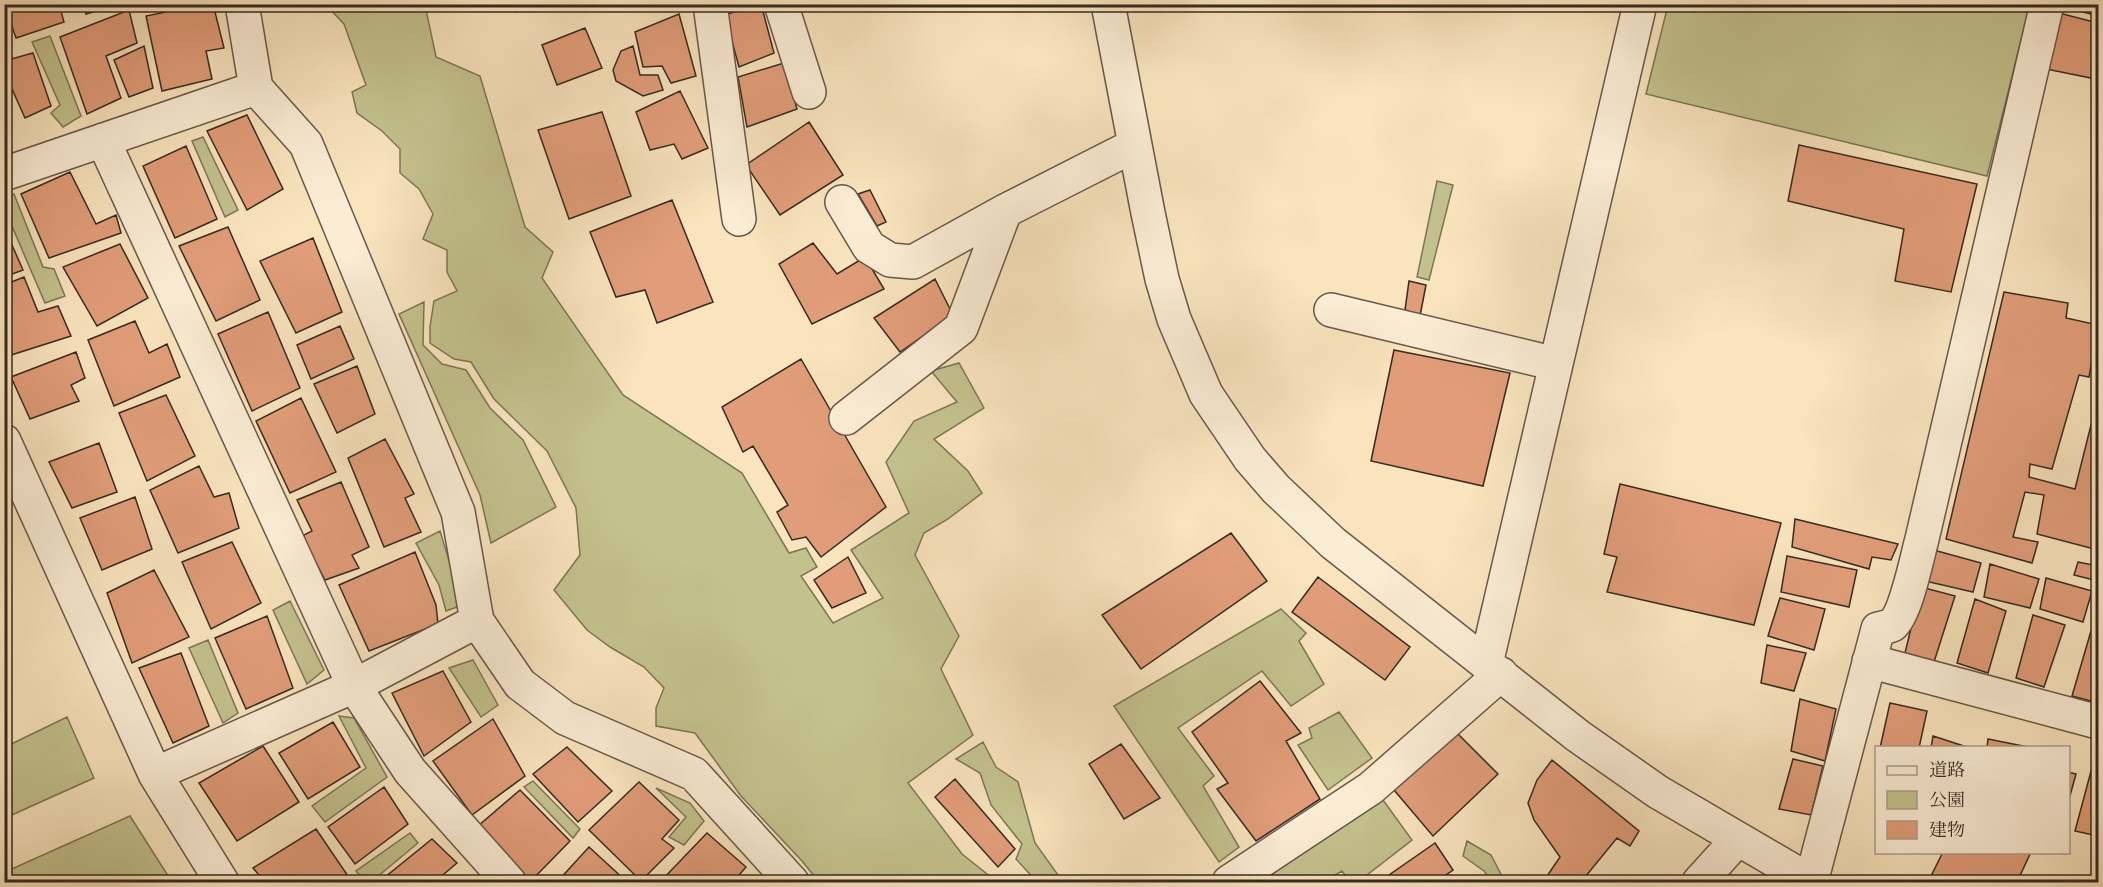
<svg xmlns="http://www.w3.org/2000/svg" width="2103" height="887" viewBox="0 0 2103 887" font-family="'EB Garamond','Noto Serif JP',serif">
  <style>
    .green { fill: #c3c28e; stroke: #7c7658; stroke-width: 1.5 }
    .building { fill: #e19d79; stroke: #362a22; stroke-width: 1.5 }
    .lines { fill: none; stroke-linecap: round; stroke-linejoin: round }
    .minor-casing { stroke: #675849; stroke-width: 36 }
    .minor { stroke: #fbedd5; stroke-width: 33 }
  </style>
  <rect width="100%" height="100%" fill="#f9e4be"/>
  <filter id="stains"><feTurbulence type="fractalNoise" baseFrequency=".00333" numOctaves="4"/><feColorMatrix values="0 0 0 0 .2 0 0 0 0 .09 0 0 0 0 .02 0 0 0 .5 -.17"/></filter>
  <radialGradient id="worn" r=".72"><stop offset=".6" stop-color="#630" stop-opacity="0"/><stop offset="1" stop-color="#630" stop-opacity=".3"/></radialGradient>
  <path class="green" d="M326,5H425L436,57L480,76L525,227L553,252L542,278L623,395L742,473L789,553L806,548L817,567L801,576L833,623L883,598L851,550L909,513L886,462L914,421L957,402L931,371L959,363L984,408L934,439L968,471L982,493L948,519L924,533L915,555L959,636L941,669L973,735L908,783L962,854L997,882H819L802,861L741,796L695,733L656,726V708L664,688L644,667L610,647L587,630L554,590L580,555L576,508L547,451L494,399L471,362L454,359L430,343V327L434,301L457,291L447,272V250L423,239L433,214L419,189L400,173V149L382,131L357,113L352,92L366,85L344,24Z
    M1668,5H2030L1987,176L1646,94Z
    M50,36L81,116L63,127L51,113L60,105L32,42Z
    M203,137L238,210L225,217L192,141Z
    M1437,181L1453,185L1429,280L1417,277Z
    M14,194L43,267L54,269L65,296L45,303L5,210V197Z
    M424,302L423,345L442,364L466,370L490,408L523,440L556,507L491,543L480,495L399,314Z
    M440,531L458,590L457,607L446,611L439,585L416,543Z
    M290,601L324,670L307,684L273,610Z
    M1281,609L1306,633L1299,641L1324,684L1291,706L1262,671L1178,728L1214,776L1203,786L1239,847L1219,862L1114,706Z
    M208,640L238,713L223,723L189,648Z
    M473,660L498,705L481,717L449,668Z
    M1339,712L1372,758L1328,790L1298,745L1312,738L1309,728Z
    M339,716L354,718L387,777L325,822L312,806L366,768Z
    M67,717L94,778L5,818V747Z
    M983,742L996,767L1018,782L1035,843L1063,882H1037L1016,859L1022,844L991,805L980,773L956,759Z
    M533,781L580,829L573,838L524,787Z
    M656,788L690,803L704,821L684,845L669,837L686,817Z
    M1383,800L1412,840L1358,882H1350L1342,871L1323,882H1274L1269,876Z
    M130,816L172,882H5V872Z
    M410,833L418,843L371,882H365L356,871Z
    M1467,841L1491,855L1505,882H1492L1484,871L1463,856Z"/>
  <path class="building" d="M4,4H59L64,22L16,38Z
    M82,4H119L86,14Z
    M205,4H213L224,48L206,51L212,79L162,91L146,16Z
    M512,4H533L515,12Z
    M758,4H761L774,53L739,67L725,15Z
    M1317,4H1345L1344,9Z
    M2061,4H2098V16L2061,6Z
    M129,10L137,43L106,56L121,98L87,114L60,37Z
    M2059,13L2098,23V71L2096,79L2046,69Z
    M679,14L696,76L671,83L662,66L643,67L635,32Z
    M585,28L602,68L557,85L542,45Z
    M144,46L153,88L129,97L114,60Z
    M633,46L640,75H658L663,90L643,96L616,81L613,70L621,51Z
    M33,53L51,106L25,118L4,71V61Z
    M784,63L797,109L747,127L738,77Z
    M680,91L708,148L682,159L674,144L650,150L636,112Z
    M602,112L631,196L569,219L538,130Z
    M247,115L283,189L247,210L207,131Z
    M809,122L843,175L780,215L746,165Z
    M1799,145L1977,184L1951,292L1895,281L1904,229L1788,201Z
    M186,146L217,219L175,238L143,166Z
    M70,172L96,224L116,215L121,233L49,258L21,194Z
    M870,190L886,222L877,226L858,194Z
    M672,200L713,302L657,323L645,290L616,297L590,232Z
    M4,227L23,270L4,277Z
    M228,227L260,300L216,321L179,246Z
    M313,238L342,312L296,333L260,261Z
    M813,243L837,274L865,257L884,289L812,324L779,264Z
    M120,244L148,298L97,326L63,267Z
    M24,277L38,312L58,306L71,336L8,356L4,349V285Z
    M935,279L953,315L900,352L874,318Z
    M1409,281L1426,285L1420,316L1405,310Z
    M2004,292L2068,303L2066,318L2098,325L2089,377L2079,375L2052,469L2030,464L2029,477L2075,489L2098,397V550L2037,534L2044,495L2025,492L2013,537L2038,542L2032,563L1946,539Z
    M268,312L300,388L252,411L218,334Z
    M135,321L149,353L167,344L180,377L114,406L88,340Z
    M340,326L354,359L311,379L297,345Z
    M1394,350L1510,373L1483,486L1371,461Z
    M76,352L85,378L71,385L79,401L30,419L11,377Z
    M801,359L886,507L821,557L806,537L792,540L777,512L788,505L753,446L743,452L722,407Z
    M357,366L375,414L337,433L314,384Z
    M166,395L195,456L147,481L119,413Z
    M301,398L336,472L290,493L256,421Z
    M385,439L414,494L405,498L421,532L384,547L348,458Z
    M99,443L117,492L72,508L49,462Z
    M199,466L214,497L229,493L239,528L178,553L150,490Z
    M341,482L369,547L352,555L359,568L325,580L302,536L312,531L297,500Z
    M1620,484L1781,523L1754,625L1607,592L1617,557L1604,554Z
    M135,497L152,549L102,570L80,518Z
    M1795,519L1898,544L1891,560L1872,557L1869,569L1792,547Z
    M1231,533L1267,581L1141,669L1102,615Z
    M232,542L261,603L211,629L182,562Z
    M1930,549L1981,563L1973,592L1925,581Z
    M415,552L436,605L438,624L369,651L339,585Z
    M1787,556L1857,570L1849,607L1781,592Z
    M848,557L866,593L832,608L814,580Z
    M2078,562L2098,566V581L2074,575Z
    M1990,564L2039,579L2030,608L1984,597Z
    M154,570L189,637L132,663L107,593Z
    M1318,577L1410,647L1385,680L1292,612Z
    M2046,578L2092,591L2083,622L2040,609Z
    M1921,587L1955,596L1934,662L1905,653Z
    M1780,598L1825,609L1814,650L1768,636Z
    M1975,599L2006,611L1988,673L1957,663Z
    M2033,615L2065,625L2044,687L2016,678Z
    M267,616L293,688L246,709L215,638Z
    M2091,631L2098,633V703L2072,696Z
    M1767,645L1806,653L1794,691L1761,683Z
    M181,653L209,726L173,743L139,668Z
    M443,671L471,722L424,756L392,693Z
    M1260,681L1301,733L1286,741L1320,799L1256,841L1217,789L1228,783L1192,732Z
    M1800,699L1836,709L1825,761L1791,751Z
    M1890,703L1927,711L1919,748H1880Z
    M493,719L525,776L472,815L433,761Z
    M333,722L360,767L308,799L279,753Z
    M1457,733L1498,774L1433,836L1394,790Z
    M1933,736L1970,748H1931Z
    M1988,739L2028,747L1987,748Z
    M1121,744L1160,798L1124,819L1089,764Z
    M263,746L299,802L237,841L199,783Z
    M567,747L612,791L578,822L533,774Z
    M1793,759L1823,766L1811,815L1779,809Z
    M1552,760L1639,831L1630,846L1617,838L1581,882H1543L1560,857L1534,820L1528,803L1537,780Z
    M2094,760L2098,761V836L2075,831Z
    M2068,772L2076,774L2068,803Z
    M955,779L1015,849L998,867L935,797Z
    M639,782L679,820L662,839L674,848L641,881L589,830Z
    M384,787L408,824L355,864L328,827Z
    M520,790L570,841L531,881L478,826Z
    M316,829L352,882H265L253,868Z
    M707,833L746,867L733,882H660Z
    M432,839L457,863L437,880L439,882H379Z
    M1435,843L1453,870L1443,877L1447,882H1379Z
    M589,847L627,882H557Z
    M1943,852H2031L2017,882H1928Z"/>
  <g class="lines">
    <defs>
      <path id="minor" d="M242,4L256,88L306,144L458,512L477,621L520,684L565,718L694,774L792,882
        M710,4L739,219
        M781,4L809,92
        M1108,4L1148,213L1162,279L1174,319L1206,394L1250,459L1276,489L1333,543L1578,736L1658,792L1812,882
        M103,140L354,686L410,771L509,882
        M4,174L256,88
        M842,202L869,247L890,260L913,262L1005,211L1135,145
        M1331,310L1556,364
        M846,418L961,328L1005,211
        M4,441L155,774L222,882
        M1869,661L2098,722
        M1486,664L1640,4
        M155,774L354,686L477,621
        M1229,882L1371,788L1501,674
        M1699,882L1737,840
        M1811,882L1878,629C1882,628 1888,627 1892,625C1906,614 1917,557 1922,539L2047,4"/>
    </defs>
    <use href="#minor" class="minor-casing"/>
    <use href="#minor" class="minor"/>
  </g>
  <rect width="2103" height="887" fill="none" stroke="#f9e4be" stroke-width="24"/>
  <rect x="6" y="6" width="2091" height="875" fill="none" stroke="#362a22" stroke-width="3"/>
  <rect x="12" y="12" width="2079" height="863" fill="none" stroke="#362a22" stroke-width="1.5"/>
  <rect x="1875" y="746" width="195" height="108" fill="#fbedd5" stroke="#ac9f8d" stroke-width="1.5"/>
  <rect x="1887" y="766" width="30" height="9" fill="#fbedd5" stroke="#ac9f8d" stroke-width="1.5"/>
  <text x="1929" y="776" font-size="18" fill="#362a22">道路</text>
  <rect x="1887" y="791" width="30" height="18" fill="#c3c28e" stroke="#ac9f8d" stroke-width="1.5"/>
  <text x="1929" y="806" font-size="18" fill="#362a22">公園</text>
  <rect x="1887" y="821" width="30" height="18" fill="#e19d79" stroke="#ac9f8d" stroke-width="1.5"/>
  <text x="1929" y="836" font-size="18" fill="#362a22">建物</text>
  <rect width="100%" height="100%" filter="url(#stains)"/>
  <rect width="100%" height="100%" fill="url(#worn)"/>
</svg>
